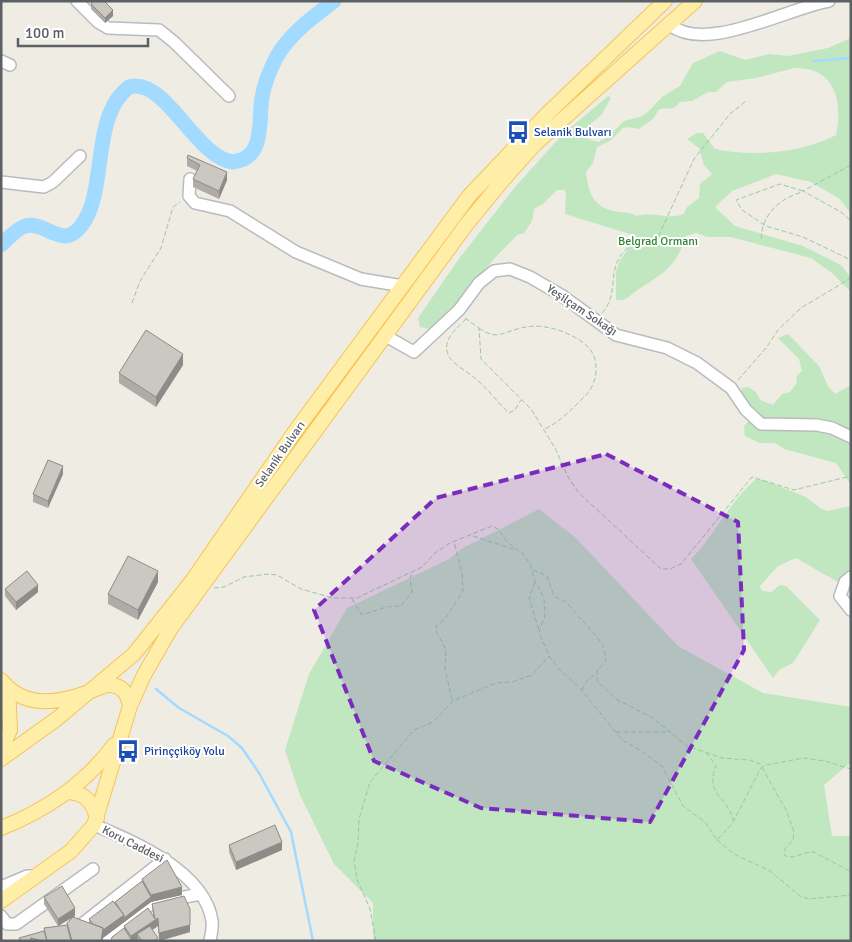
<svg xmlns="http://www.w3.org/2000/svg" width="852" height="942" viewBox="0 0 852 942" font-family="Signika,sans-serif">
  <style>
    .green { fill: #c0e7bf; fill-rule: evenodd }
    .lines { fill: none; stroke-linecap: round; stroke-linejoin: round }
    .stream { stroke: #a3daff; stroke-width: 2.5 }
    .river { stroke: #a3daff; stroke-width: 15 }
    .minor-casing { stroke: #b8bbc0; stroke-width: 14 }
    .major-casing { stroke: #f5c455; stroke-width: 16 }
    .path { stroke: #98c8a4; stroke-width: 1; stroke-dasharray: 5 2.5; stroke-linecap: butt }
    .minor { stroke: #fff; stroke-width: 11 }
    .major { stroke: #ffeea8; stroke-width: 14 }
    .wall { fill: #afaca7 }
    .shaded-wall { fill: #8e8c88 }
    .building { fill: #cbc8c2; stroke: #8e8c88 }
    .marked { fill: #7b2cbf; fill-opacity: 0.2; stroke: #7b2cbf; stroke-width: 4; stroke-dasharray: 10 6; stroke-linejoin: round }
    .labels { text-anchor: middle; stroke-width: 4; stroke-linejoin: round; paint-order: stroke }
    .transit-label { font-size: 12px; fill: #164399; stroke: #fff; text-anchor: start }
    .park-label { font-size: 12px; fill: #328533; stroke: #fff }
    .street-label { font-size: 12px; fill: #5b6064; stroke: #fff }
  </style>
  <rect width="100%" height="100%" fill="#efece3"/>
  <path class="green" d="M851,38V214L840,199L811,182L776,174L732,191L715,207L735,226L803,246L841,265L851,278V292L832,273L811,258L731,237H708L696,233L686,236C676,268 662,274 636,291C628,297 626,301 616,300V272L619,262L634,240L633,235L565,214L566,193L564,190H557L543,204L534,209L532,221L524,233L517,235L494,259L449,314L434,327L428,329L420,327L418,318L458,260L515,187L562,135L608,96L611,98L602,114L585,129L588,139L598,142L608,137L624,121L640,117L648,112L662,97L680,86L693,63L720,51L745,60L769,54L788,56L828,48ZM794,68C836,67 843,102 836,135C802,153 752,157 715,149L703,133H697L687,139L699,148L704,165L712,174L700,184L699,198L686,208L684,214C668,220 652,211 637,216C628,211 619,213 610,210C591,204 588,189 586,172L593,163L597,147L610,141L623,128L628,127L639,129L654,118L659,109L674,108L680,102L692,101L708,92H716L727,82L756,78Z
    M788,334L819,366L828,386L835,394L851,385V485L836,463L784,449L775,443H760L745,436L744,426L751,418L754,409L741,393L742,388L748,387L756,392L760,400L773,405L782,394L790,392L797,383L796,377L802,371L799,359L778,338Z
    M756,479L766,481L806,497L820,508L827,511L851,506V585L836,581L796,558L778,566L759,587L763,591L771,592L780,585L786,586L820,620L793,663L779,670L773,678L691,559C715,535 729,502 756,479Z
    M539,509L576,538L678,646L763,693L851,707V762L824,785L832,836H851V941H373V903L334,864L300,795L285,750L309,674L347,608L449,559L463,548Z"/>
  <g class="lines">
    <path class="stream" d="M814,61L851,58
      M156,689L179,708L228,736L242,748L259,773L291,832L313,941"/>
    <path class="river" d="M1,245C8,239 16,229 25,226C46,220 62,251 81,226C108,193 90,116 129,87C165,76 196,158 233,162C266,158 258,121 262,98C264,84 270,70 276,58C289,34 313,17 334,1"/>
    <defs>
      <path id="minor" d="M77,1L98,22L108,28L159,30L174,42L229,96
        M670,25C706,54 788,8 829,1
        M1,61L10,65
        M190,179L189,196L195,203L230,211L296,252L361,279L397,285L402,288
        M1,182L44,187L53,182L80,156
        M384,335L414,352L459,310L479,283L494,271L510,269L530,277L561,295L616,335L667,348L697,363L731,388L746,410L761,424L817,425L832,428L851,437
        M851,577L845,582L840,596L851,610
        M94,825C134,841 205,872 212,921C213,927 211,935 210,941
        M1,887L27,876H35
        M1,916L7,924H16L93,869
        M82,924L165,859
        M105,941L152,903L201,894"/>
      <path id="major" d="M1,680C23,708 56,704 86,693C92,691 101,686 108,685C122,684 128,694 130,706
        M1,750L10,730L8,688
        M1,759L58,718L134,654L192,581L296,430L469,196L547,114L665,1
        M69,792C86,794 92,801 97,818
        M1,828C45,811 86,783 114,745
        M1,901L71,851L94,825L130,706L144,675L171,628L466,225L502,181L535,144L695,1"/>
    </defs>
    <use href="#minor" class="minor-casing"/>
    <use href="#major" class="major-casing"/>
    <path class="path" d="M851,165L803,191L841,212L851,221
      M803,191L780,184L736,200L742,210L766,226L803,237L851,260
      M761,239C762,214 779,199 802,192
      M132,303L140,281L161,248L173,207L180,202
      M602,313C621,293 604,266 629,247C637,240 649,242 658,237L694,159L730,114L746,101
      M465,318L479,328L481,359L531,409L555,448L568,477L579,493L661,569H670L681,564L752,477L794,490L851,476
      M466,319C458,327 444,338 447,351C449,362 463,369 471,375C486,386 496,401 509,413L515,410L521,400
      M479,328C497,341 503,332 521,328C540,323 560,329 576,338C590,346 597,355 596,372C596,379 591,391 585,396C572,409 561,421 545,429
      M738,380L766,348L778,330L801,308L851,278
      M473,536L516,550
      M533,570L547,576L554,596L566,602L597,637L604,647L606,661L597,671V681L616,699L653,718L687,746L722,758L749,760L760,764L787,812L794,832L793,840L785,849L784,855C794,861 803,851 814,852L851,872
      M535,582L529,598L539,630
      M214,588L224,587L244,577L268,574L277,575L301,589L333,598H357L422,567L435,553L450,543L492,526L498,529L507,542L523,554L530,564L535,581L544,598L545,616L539,632L549,656L559,669L579,687L622,740L643,752L662,766L683,806L705,822L717,840L732,824L761,768L766,765L804,758L825,761L851,769
      M352,599L362,615L386,607L401,606L412,592L410,579L412,572
      M582,690L586,682L595,674
      M452,700L445,668L446,649L436,631V626L445,619L463,591L462,573L454,542
      M616,732H669
      M706,752L716,766C704,796 729,797 733,820
      M717,840L734,854L770,871L800,896L809,899L851,895
      M376,941L370,909L357,879L354,861L358,843L359,819L370,782L414,730L433,722L453,701L496,683L512,682L532,675L549,656"/>
    <use href="#minor" class="minor"/>
    <use href="#major" class="major"/>
  </g>
  <path class="wall" d="M91,4L113,16L105,23L91,9Z
    M187,158L227,172V180L219,199L193,187V179L197,171L187,166Z
    M183,365L156,407L119,383V373Z
    M63,474L48,508L33,502V494Z
    M158,582L138,620L108,604V594Z
    M5,589L38,592L16,610L5,596Z
    M229,845L282,850L236,870L229,852Z
    M142,879L182,895L151,902L103,938V941H19V938L44,931V928L67,925V923L72,917L58,926L44,904V897L75,916L73,917L89,923V919L115,902L142,881Z
    M152,904L190,932L159,941L158,926L152,930L158,941H138V940L111,941L124,928V926L153,916Z"/>
  <path class="shaded-wall" d="M113,10V16L105,23V18Z
    M227,172V180L219,199V191Z
    M183,354V365L156,407V397Z
    M63,466V474L48,508V501Z
    M158,571V582L138,620V610Z
    M38,585V592L16,610V602Z
    M282,842V850L236,870V862Z
    M182,887V895L151,902L103,938V930L124,915L151,897V895Z
    M75,908V916L58,926V919Z
    M158,918V926L140,938L137,934L138,940L136,941H128L131,939V936Z
    M190,925V932L159,941V933Z
    M103,928V941H101Z"/>
  <path class="building" d="M93,1H104L113,10L105,18L91,4Z
    M188,155L227,172L219,191L193,179L200,165L187,158Z
    M146,330L183,354L156,397L119,373Z
    M48,460L63,466L48,501L33,494Z
    M128,556L158,571L138,610L108,594Z
    M27,571L38,585L16,602L5,589Z
    M275,825L282,842L236,862L229,845Z
    M167,860L182,887L151,895L142,879Z
    M142,881L151,897L124,918V915L115,902Z
    M62,886L75,908L58,919L44,897Z
    M184,896L190,909V925L159,933L158,918L131,936L124,926L148,908L155,919L152,904Z
    M113,901L124,915L103,930V928L93,924L89,919Z
    M73,917L103,928L101,941H72L67,923Z
    M67,925L71,941H47L44,928Z
    M150,926L158,938L154,941H142L137,934Z
    M124,928L131,939L128,941H111L112,937Z
    M44,931L47,941H41L31,938L30,941H21L19,938Z
    M31,938L41,941H30Z"/>
  <path class="marked" d="M606,454L738,522L744,650L650,822L481,808L374,761L314,610L436,498Z"/>
  <defs>
    <symbol id="bus-bare" viewBox="-9 -9 18 18"><path d="M-5-6H5V4H4V6H2V4H-2V6H-4V4H-5ZM-3.5-4V0h7V-4ZM-3.5 1.2v1.5H-2V1.2ZM2 1.2v1.5H3.5V1.2Z" fill="#1a4fb4" stroke="#fff" stroke-width="2.5" paint-order="stroke"/></symbol>
  </defs>
  <g fill-rule="evenodd">
    <use href="#bus-bare" x="502" y="116" width="32" height="32"/>
    <use href="#bus-bare" x="112" y="735" width="32" height="32"/>
  </g>
  <g class="labels">
    <g class="transit-label">
      <text x="534" y="136">Selanik Bulvarı</text>
      <text x="144" y="755">Pirinççiköy Yolu</text>
    </g>
    <g class="park-label">
      <text x="658" y="245">Belgrad Ormanı</text>
    </g>
    <g class="street-label">
      <text transform="translate(582 310) rotate(34)" y="4">Yeşilçam Sokağı</text>
      <text transform="translate(280 454) rotate(-55)" y="4">Selanik Bulvarı</text>
      <text transform="translate(133 844) rotate(27)" y="4">Koru Caddesi</text>
    </g>
  </g>
  <rect width="852" height="942" fill="none" stroke="#5b6064" stroke-width="5"/>
  <path d="M18 38v8h130v-8" fill="none" stroke="#5b6064" stroke-width="2.5"/>
  <text x="25" y="38" font-size="15" fill="#5b6064" stroke="#ffffff" stroke-width="4" paint-order="stroke">100 m</text>
</svg>
